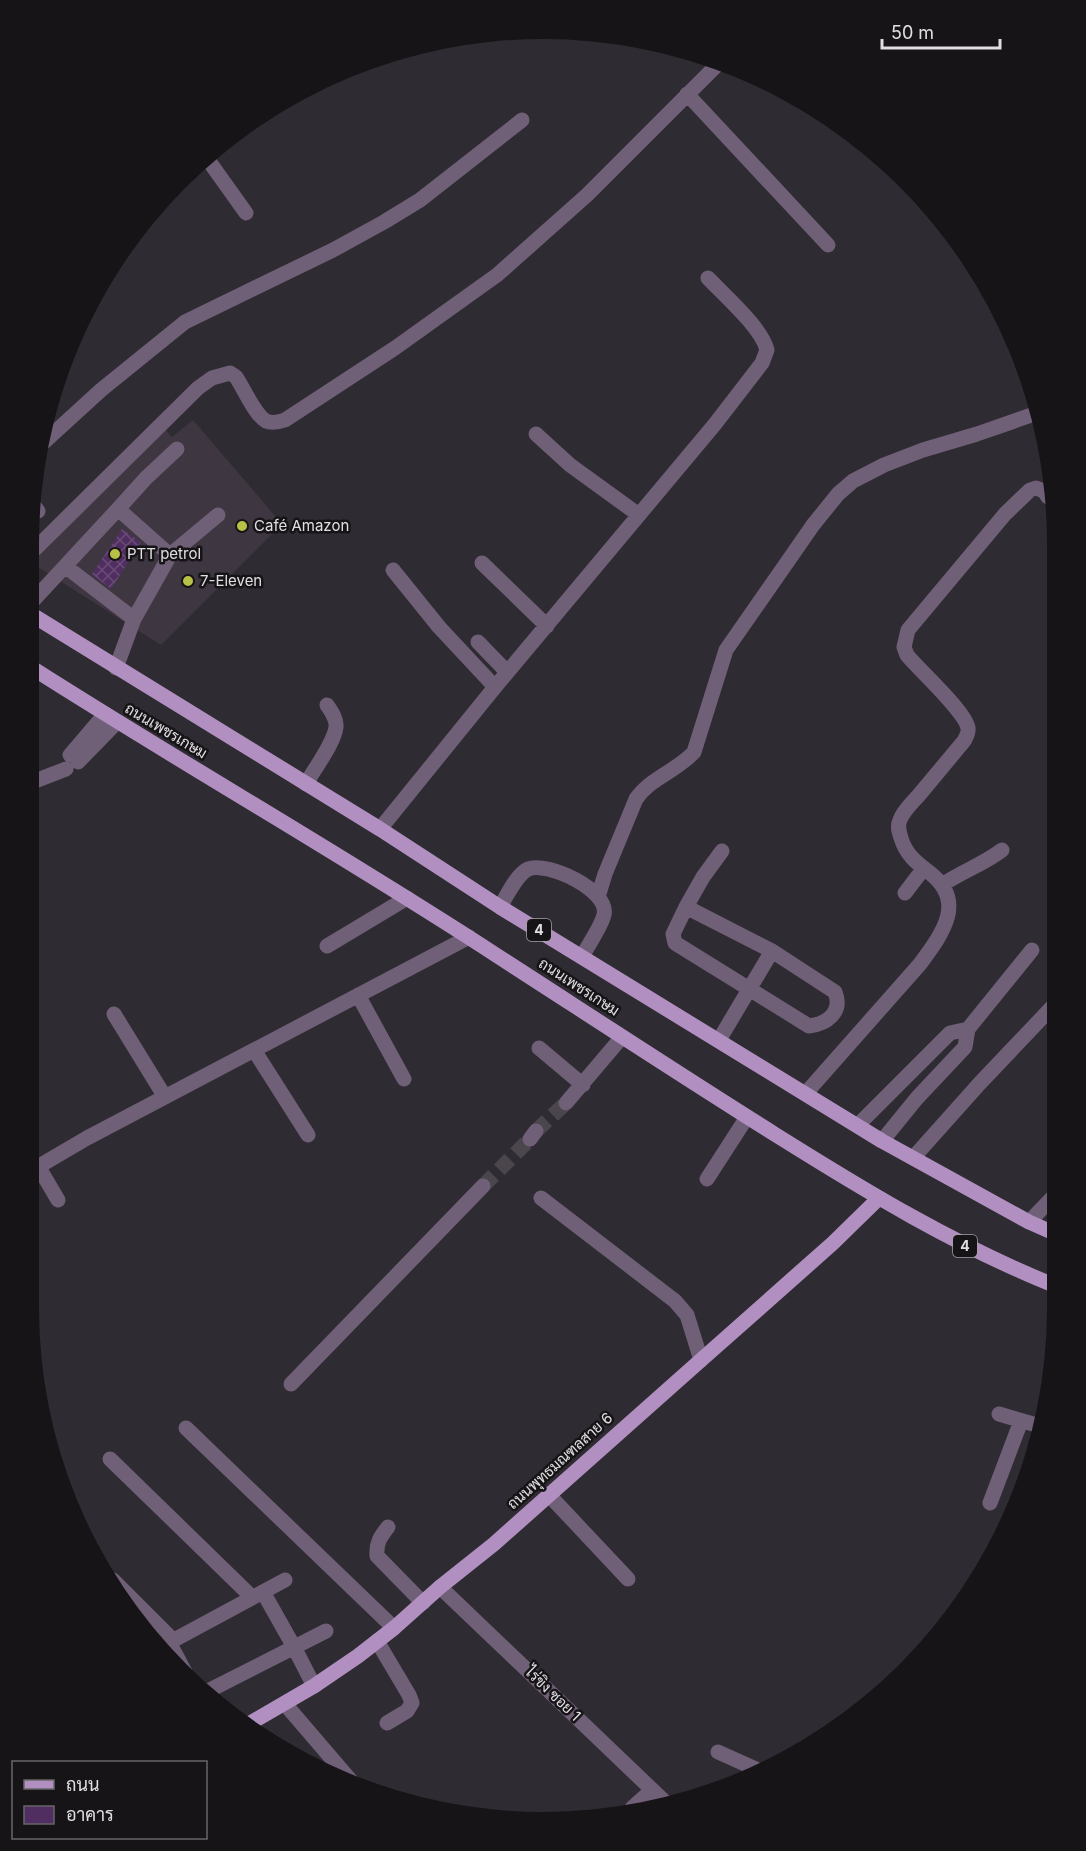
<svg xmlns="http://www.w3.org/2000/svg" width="1086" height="1851" viewBox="0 0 1086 1851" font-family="Inter,Sarabun,sans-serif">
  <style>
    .built { fill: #3e3641 }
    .building { fill: url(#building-cross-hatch) }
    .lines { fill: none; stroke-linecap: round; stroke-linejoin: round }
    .minor-tunnel { stroke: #4a464c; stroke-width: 15; stroke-dasharray: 15 8; stroke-linecap: butt }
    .minor { stroke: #6f5f77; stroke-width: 15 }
    .major { stroke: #b190c1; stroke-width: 15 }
    .poi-dot { fill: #b9c046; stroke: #161417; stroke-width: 2 }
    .labels { text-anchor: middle; stroke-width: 5; stroke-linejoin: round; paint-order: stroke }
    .shield { fill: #161417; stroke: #a4a1a5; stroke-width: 1.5 }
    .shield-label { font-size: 14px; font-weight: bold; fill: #e1dee2 }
    .poi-label { font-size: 15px; fill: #e1dee2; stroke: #161417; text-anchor: start }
    .street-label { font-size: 15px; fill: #e1dee2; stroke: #161417 }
  </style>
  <defs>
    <pattern id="building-cross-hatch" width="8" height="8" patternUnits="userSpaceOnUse" patternTransform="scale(1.5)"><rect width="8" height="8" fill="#512e61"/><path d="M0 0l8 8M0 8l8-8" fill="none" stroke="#6a4c77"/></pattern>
  </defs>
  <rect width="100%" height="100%" fill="#2f2b32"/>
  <path class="built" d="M193,420L282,524L161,645L30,562V548L161,424L172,437Z"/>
  <path class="building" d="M122,529L141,542L111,589L92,574Z"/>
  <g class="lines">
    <path class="minor-tunnel" d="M536,1131L566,1103
      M483,1186L530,1139"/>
    <path class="minor" d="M687,94L828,245
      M206,157L246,213
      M536,434L570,465L639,515
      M43,443L101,390L185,322L333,250L384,222L420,200L522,120
      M31,502L38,511
      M118,509L146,478L177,449
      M30,554L198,388L212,378L230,373L236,377C243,387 255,415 266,421C272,424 279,422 285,420L395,348L497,275L587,195L720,62
      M170,555L218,515
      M482,563L547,626
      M65,566L134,619
      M393,570L439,627L495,687
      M29,605L118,509L170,555L134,619L116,668
      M478,642L507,672
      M70,755L105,714
      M78,762L117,722
      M29,780L35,781L66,769
      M306,784C314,769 334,744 336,727C337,719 331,711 327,705
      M380,829L495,687L715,424L762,363L767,350C762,328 724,295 708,278
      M942,885C961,872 984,864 1002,850
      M905,893L924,868
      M598,897L605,874L636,799C650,778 677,771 694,752L726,650L813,525L838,494L853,481L884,465L923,450L977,434L1040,412
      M500,907C507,896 516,875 528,869C547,861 610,890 604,915C601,927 588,945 582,957
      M686,907L772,951L835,992C843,1012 827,1024 809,1026L675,943L673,934Z
      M686,907L703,877L722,851
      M327,946L407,898
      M358,995L404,1079
      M114,1014L165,1097
      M968,1029L1032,950
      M719,1040L772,951
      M539,1048L583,1085
      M254,1050L308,1135
      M806,1093L920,964C942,934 967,902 930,873C917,863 906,855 901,838C899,832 897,826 900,820C903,811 913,802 919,795C934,777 949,759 964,741C966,737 969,733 968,728C965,711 920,671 907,655L904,647L908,630L1005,514L1030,490L1036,488L1044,491L1048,497
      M566,1103L622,1037
      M858,1125L950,1033L968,1029L965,1047L917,1098L882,1141
      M530,1139L536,1131
      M913,1158L980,1083L1056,1003
      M38,1166L58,1200
      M29,1172L87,1138L469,937
      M707,1179L747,1117
      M541,1198L675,1301L687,1315L701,1360
      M1029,1222L1056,1194
      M291,1384L483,1186
      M999,1414L1040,1426
      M186,1428L394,1628
      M110,1459L252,1597
      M549,1495L628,1579
      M990,1503L1021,1421
      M388,1527C380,1537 376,1543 377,1556L423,1603
      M113,1580L173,1640
      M440,1587L665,1802
      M263,1592L294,1647L314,1686
      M377,1641L409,1695L412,1703L407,1711L387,1723
      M169,1642L185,1672
      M161,1647L285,1580
      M206,1692L326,1631
      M285,1704L351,1781
      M718,1752L756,1769
      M632,1808L652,1790"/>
    <path class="major" d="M29,613L380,829L500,907L882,1141L1029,1222L1056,1234
      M29,666C184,765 343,855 496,955C589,1015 682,1076 776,1135C867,1192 956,1246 1056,1286
      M247,1725L314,1686L358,1656L394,1628L440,1587L494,1544L701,1360L833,1243L878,1199"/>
  </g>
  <g class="poi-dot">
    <circle cx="242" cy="526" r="6"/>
    <circle cx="115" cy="554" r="6"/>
    <circle cx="188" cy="581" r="6"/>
  </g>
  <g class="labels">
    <g class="shield">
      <rect x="527" y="919" width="24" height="22" rx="4.5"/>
      <rect x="953" y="1235" width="24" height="22" rx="4.5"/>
    </g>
    <g class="shield-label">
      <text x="539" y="935">4</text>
      <text x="965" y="1251">4</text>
    </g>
    <g class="poi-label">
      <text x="254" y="531">Café Amazon</text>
      <text x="127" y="559">PTT petrol</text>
      <text x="200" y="586">7-Eleven</text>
    </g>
    <g class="street-label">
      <text transform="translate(166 731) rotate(31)" y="5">ถนนเพชรเกษม</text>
      <text transform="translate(579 987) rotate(33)" y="5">ถนนเพชรเกษม</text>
      <text transform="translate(560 1461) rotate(-42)" y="5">ถนนพุทธมณฑลสาย 6</text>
      <text transform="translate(553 1694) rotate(44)" y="5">ไร่ขิง ซอย 1</text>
    </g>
  </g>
  <path d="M0 0H1086V1851H0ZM543 39H543A504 504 0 0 1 1047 543V1308A504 504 0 0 1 543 1812H543A504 504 0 0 1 39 1308V543A504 504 0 0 1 543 39Z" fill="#161417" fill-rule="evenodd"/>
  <rect x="12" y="1761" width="195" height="78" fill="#161417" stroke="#676568" stroke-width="1.5"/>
  <rect x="24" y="1780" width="30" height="9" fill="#b190c1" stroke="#676568" stroke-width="1.5"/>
  <text x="66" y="1791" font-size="18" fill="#e1dee2">ถนน</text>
  <rect x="24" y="1806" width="30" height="18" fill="#512e61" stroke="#676568" stroke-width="1.5"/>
  <text x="66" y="1821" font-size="18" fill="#e1dee2">อาคาร</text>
  <path d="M882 39v9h118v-9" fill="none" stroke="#e1dee2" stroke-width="3"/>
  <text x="891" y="39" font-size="18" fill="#e1dee2" stroke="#161417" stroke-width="4.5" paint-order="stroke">50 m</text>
</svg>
